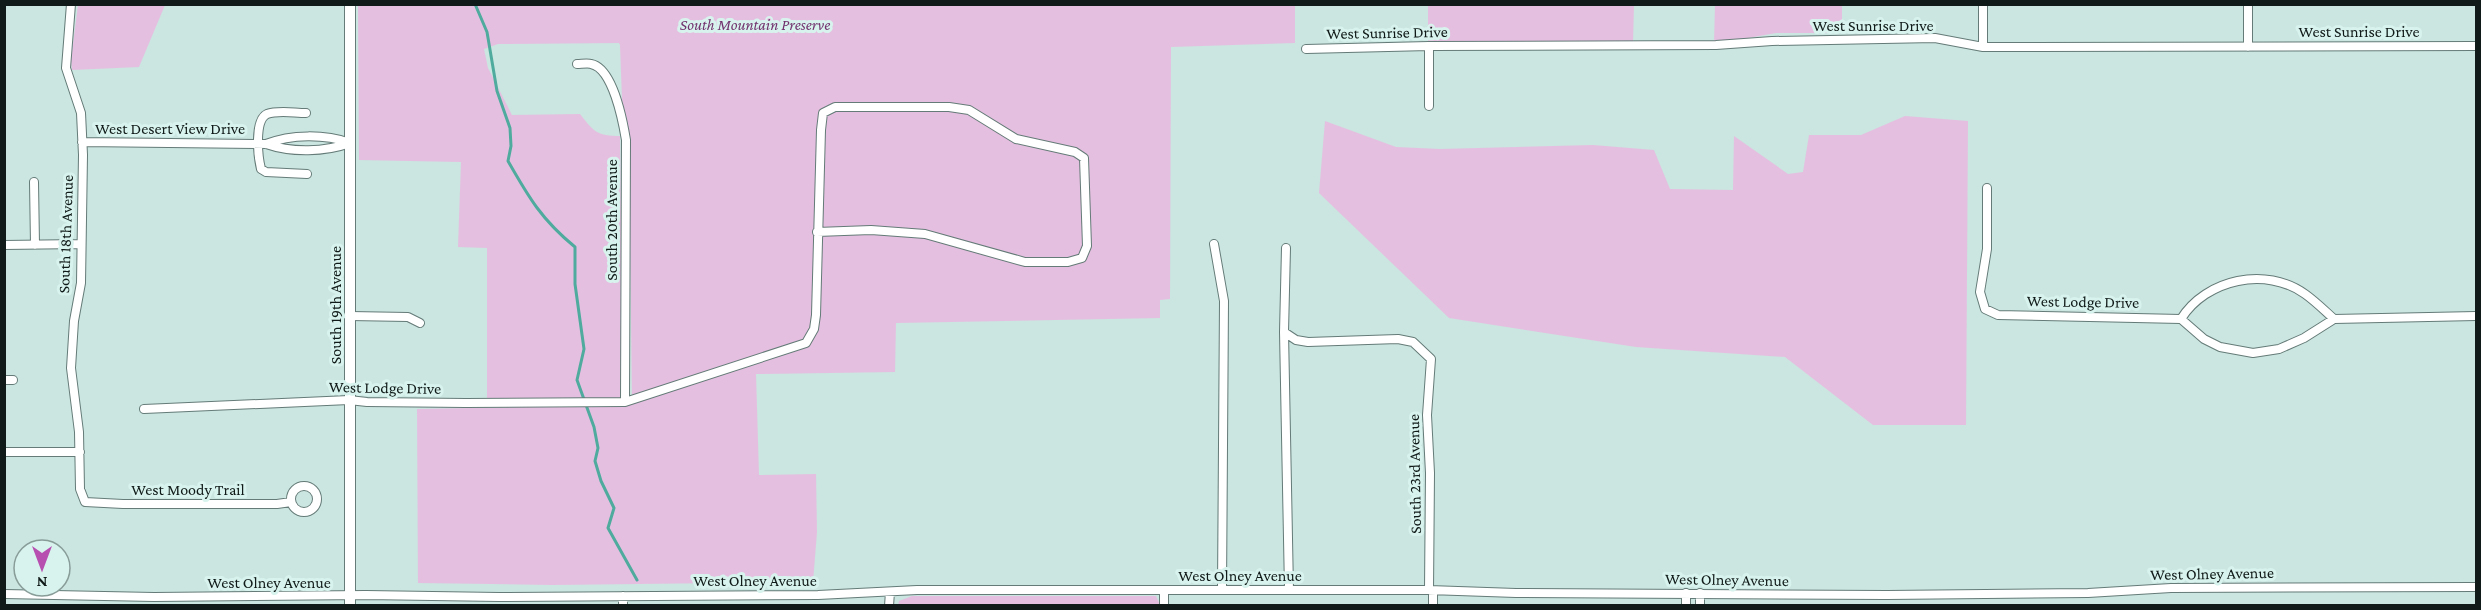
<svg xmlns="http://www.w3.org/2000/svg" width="2481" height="610" viewBox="0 0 2481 610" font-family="'Crimson Pro',serif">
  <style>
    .green { fill: #e5bfe0 }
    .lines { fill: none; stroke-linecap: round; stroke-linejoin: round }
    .stream { stroke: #4fab9d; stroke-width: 3 }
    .minor-casing { stroke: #647b77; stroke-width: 10 }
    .tertiary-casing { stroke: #647b77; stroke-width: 12 }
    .minor { stroke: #fff; stroke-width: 8 }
    .tertiary { stroke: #fff; stroke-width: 10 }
    .labels { text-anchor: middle; stroke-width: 6; stroke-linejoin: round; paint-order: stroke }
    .park-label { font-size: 16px; font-style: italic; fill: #72326e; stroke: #d8f3ed }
    .street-label { font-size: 16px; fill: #101a18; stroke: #d8f3ed }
  </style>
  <rect width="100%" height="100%" fill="#cbe5e0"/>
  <path class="green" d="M1295,4V43L1171,47L1170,299L1160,300V318L896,323L895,372L756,374L759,475L816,474L817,532L813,582L552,585L418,583L417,409L632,405L629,137L622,100L620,45L619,43L498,44L484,49L488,68L512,115L580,114C594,132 597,136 620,136L623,388L621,398L487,399V248L458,247L461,162L359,160L358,5Z
    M78,5H165L139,67L72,70L71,60Z
    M1428,5H1634L1633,42L1428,41Z
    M1715,5H1842V33H1776L1714,44Z
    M1905,116L1968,121L1966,425H1873L1785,357L1636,347L1449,318L1319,193L1325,121L1396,147L1440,149L1593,145L1654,150L1670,189L1733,190L1734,136L1788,174L1803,172L1809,135H1861Z
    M912,596H1156L1160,605L898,606L899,601Z"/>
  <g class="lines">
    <path class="stream" d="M475,4L487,32L497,91L510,128L511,146L508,161C529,198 542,220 575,247V284L584,349L577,380L594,427L598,448L595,461L601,481L614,508L608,528L637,580"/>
    <defs>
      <path id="minor" d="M71,4L66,68L81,113L83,155L81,283L74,321L71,368L79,432L80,489L85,502L123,504H277L291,502
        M1983,4V47
        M1429,46V106
        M2248,47V4
        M1306,49L1429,46L1716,45L1772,41L1935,38L1983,47L2476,46
        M577,64C581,64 588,63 591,64C613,68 623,122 626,140L625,402
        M306,113C294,113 278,110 267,114C254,120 258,157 261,169L266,172L307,174
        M82,142L266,144C292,153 325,152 350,143
        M266,144C291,134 325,134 350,143
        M34,182L35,245
        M1987,188V249L1980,292L1985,309L1998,315L2181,319L2204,339L2220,347L2253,353L2279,349L2304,338L2334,319L2476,316
        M1214,244L1224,301L1222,590
        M4,245L81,244
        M1286,248L1284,332L1296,340L1308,342L1398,339L1413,342L1431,359L1427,415L1430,473L1429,590
        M350,316L408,317L420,323
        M2181,319C2206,279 2266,266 2305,294C2315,301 2324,310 2334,319
        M1284,332L1289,590
        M4,380H13
        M144,409L349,400L367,402L466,403L625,402L806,343L814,329L816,315L821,130L823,113L835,107H949L969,110L1016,139L1075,152L1084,158L1087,246L1082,258L1068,262H1025L925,234L871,230L817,232
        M4,452H80
        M291 499a13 13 0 1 1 26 0a13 13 0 1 1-26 0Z
        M1164,590V606
        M1433,590V606
        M1686,593V606
        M4,594L154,597L366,595L499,597L818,595L917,590H1429L1516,593L1887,595L2088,593L2171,588L2476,587
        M623,606V596
        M889,606L890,592
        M1700,606V593"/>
      <path id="tertiary" d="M350,606V4"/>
    </defs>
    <use href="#minor" class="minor-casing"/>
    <use href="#tertiary" class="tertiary-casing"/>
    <use href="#minor" class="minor"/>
    <use href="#tertiary" class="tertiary"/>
  </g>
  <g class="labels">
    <g class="park-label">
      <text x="755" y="30">South Mountain Preserve</text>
    </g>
    <g class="street-label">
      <text x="1873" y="31">West Sunrise Drive</text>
      <text x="2359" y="37">West Sunrise Drive</text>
      <text transform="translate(1387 32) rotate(-1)" y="6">West Sunrise Drive</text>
      <text x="170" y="134">West Desert View Drive</text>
      <text transform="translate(611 220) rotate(-90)" y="6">South 20th Avenue</text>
      <text transform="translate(65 234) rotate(-88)" y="6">South 18th Avenue</text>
      <text transform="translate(2083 301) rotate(1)" y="6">West Lodge Drive</text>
      <text transform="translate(335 305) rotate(-90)" y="6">South 19th Avenue</text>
      <text transform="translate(385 387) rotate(1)" y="6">West Lodge Drive</text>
      <text transform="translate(1414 474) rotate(-91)" y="6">South 23rd Avenue</text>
      <text x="188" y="495">West Moody Trail</text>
      <text transform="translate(2212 573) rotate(-1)" y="6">West Olney Avenue</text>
      <text x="1240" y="581">West Olney Avenue</text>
      <text transform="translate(1727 579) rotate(1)" y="6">West Olney Avenue</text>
      <text x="755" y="586">West Olney Avenue</text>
      <text x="269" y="588">West Olney Avenue</text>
    </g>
  </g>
  <rect width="2481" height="610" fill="none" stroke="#101a18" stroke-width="12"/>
  <g transform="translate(42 568) rotate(180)"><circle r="28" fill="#d8f3ed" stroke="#889c98" stroke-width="1.5"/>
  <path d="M0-4.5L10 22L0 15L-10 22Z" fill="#b74fb1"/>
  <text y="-9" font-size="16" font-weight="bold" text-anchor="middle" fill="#101a18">N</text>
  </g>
</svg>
